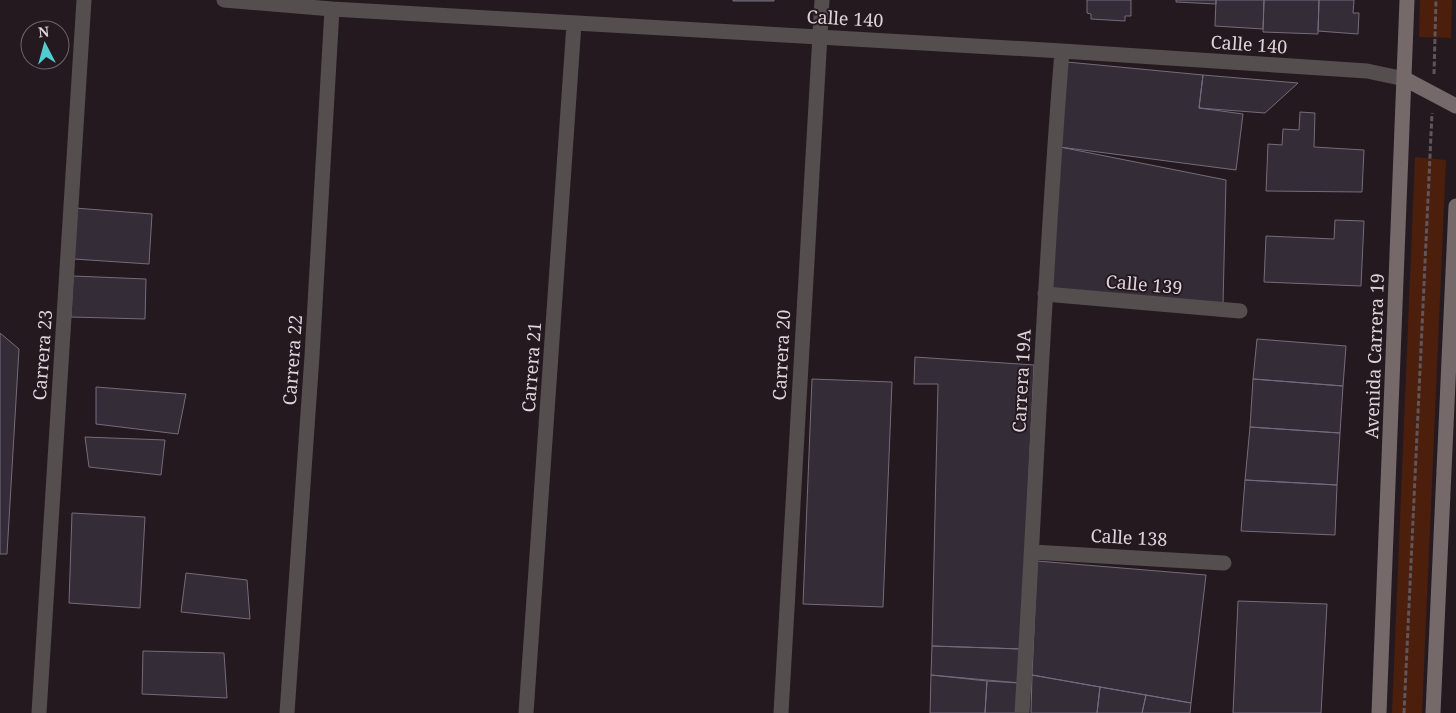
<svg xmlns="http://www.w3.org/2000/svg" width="1456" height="713" viewBox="0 0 1456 713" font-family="'Noto Serif',serif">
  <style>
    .green { fill: #4b1f0c }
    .building { fill: #342d38; stroke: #756c79 }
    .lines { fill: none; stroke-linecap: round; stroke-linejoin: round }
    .path { stroke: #60555b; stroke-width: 3; stroke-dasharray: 5 2.5; stroke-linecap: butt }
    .street { stroke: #554e4e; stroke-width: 15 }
    .secondary { stroke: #75696a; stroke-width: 15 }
    .labels { text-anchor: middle; stroke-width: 4; stroke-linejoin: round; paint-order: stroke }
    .street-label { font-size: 18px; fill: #ddd5d9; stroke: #251920 }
  </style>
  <rect width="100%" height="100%" fill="#251920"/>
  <path class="green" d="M1420,0H1452L1451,38L1419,37Z
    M1415,157L1446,160L1422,713H1392Z"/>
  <path class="building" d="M733,0H774V1H733Z
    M1087,0H1131V16H1125V21L1091,19V14L1087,13Z
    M1176,0H1216V4L1176,2Z
    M1216,0H1264L1263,29L1215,26Z
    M1264,0H1319L1318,34L1263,32Z
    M1319,0H1354L1353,13H1359L1358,34L1318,31Z
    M1067,62L1203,75L1199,108L1243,114L1236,170L1060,147Z
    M1203,75L1298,83L1265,113L1199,108Z
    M1300,112L1315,113L1314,147L1364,150L1362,192L1266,191L1268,144L1282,145L1283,129L1299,130Z
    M1060,147L1226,180L1223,304L1052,289Z
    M75,208L152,214L149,264L74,259Z
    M1335,220L1364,221L1361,286L1264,282L1266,236L1334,239Z
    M73,276L146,279L145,319L71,317Z
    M0,333L19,349L7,554H0Z
    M1257,339L1346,346L1343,386L1253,379Z
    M915,357L1034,365L1021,649L932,646L938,384H914Z
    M812,379L892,382L883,607L803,604Z
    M1253,379L1343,386L1340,433L1250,427Z
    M96,387L186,394L178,434L96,424Z
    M1250,427L1340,433L1337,485L1245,480Z
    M85,437L165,440L161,475L89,467Z
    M1245,480L1337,485L1335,535L1241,531Z
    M72,513L145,517L140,608L69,603Z
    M1037,561L1206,575L1191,703L1032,675Z
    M186,573L247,580L250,619L181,612Z
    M1238,601L1327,604L1321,713H1233Z
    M932,646L1021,649L1020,683L931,675Z
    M143,651L224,653L227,698L142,694Z
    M931,675L987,681L985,713H930Z
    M1032,675L1100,687L1097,713H1031Z
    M987,681L1020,683L1018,713H985Z
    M1100,687L1146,695L1142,713H1097Z
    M1146,695L1191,703L1190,713H1142Z"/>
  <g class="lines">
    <path class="path" d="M1434,74L1436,0
      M1404,713L1432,113"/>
    <path class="street" d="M224,0L332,9L1062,51L1367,71L1405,79
      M1045,294L1240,311
      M1032,552L1224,563
      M39,713L84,0
      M287,713L312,356L332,9
      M526,713L574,24
      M781,713L822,0
      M1022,713C1036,492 1044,271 1062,51"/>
    <path class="secondary" d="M1405,79L1456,106
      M1379,713L1407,0
      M1433,713L1456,206"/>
  </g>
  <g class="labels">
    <g class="street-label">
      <text transform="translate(845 19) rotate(3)" y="6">Calle 140</text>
      <text transform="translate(1249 45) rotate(4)" y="6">Calle 140</text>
      <text transform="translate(1144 285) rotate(5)" y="6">Calle 139</text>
      <text transform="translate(43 355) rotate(-86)" y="6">Carrera 23</text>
      <text transform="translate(782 355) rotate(-87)" y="6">Carrera 20</text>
      <text transform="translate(1375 356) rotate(-88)" y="6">Avenida Carrera 19</text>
      <text transform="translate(293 360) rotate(-86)" y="6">Carrera 22</text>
      <text transform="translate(532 367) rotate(-86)" y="6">Carrera 21</text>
      <text transform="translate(1022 381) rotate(-87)" y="6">Carrera 19A</text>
      <text transform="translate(1129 538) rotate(3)" y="6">Calle 138</text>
    </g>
  </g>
  <g transform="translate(45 45) rotate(354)"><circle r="24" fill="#251920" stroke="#6f646a"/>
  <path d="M0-4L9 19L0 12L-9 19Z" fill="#52ccd0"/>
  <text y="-8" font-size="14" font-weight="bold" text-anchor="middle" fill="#ddd5d9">N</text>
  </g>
</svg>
